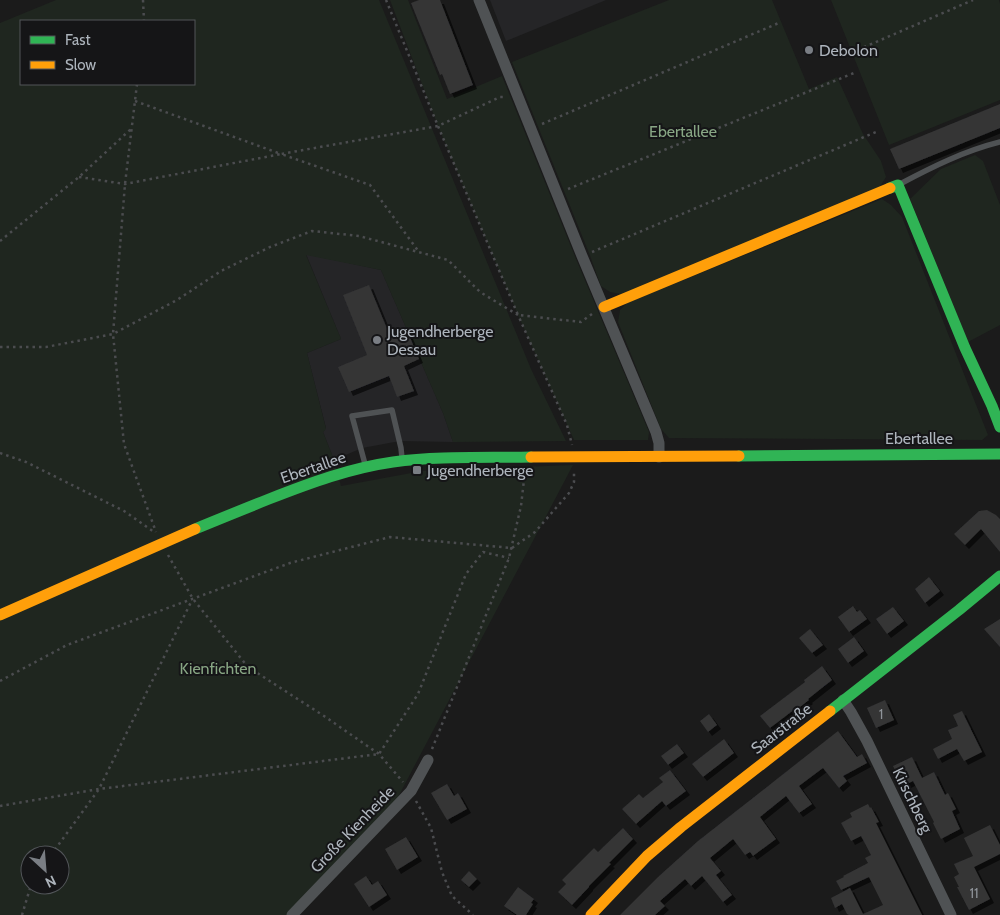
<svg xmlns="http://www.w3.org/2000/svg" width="1000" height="915" viewBox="0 0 1000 915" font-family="Cabin,sans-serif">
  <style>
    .built { fill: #252527 }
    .green { fill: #1f261f; fill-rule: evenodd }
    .building { fill: #343435; filter: url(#shadow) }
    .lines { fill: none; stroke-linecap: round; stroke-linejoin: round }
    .path { stroke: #4b4c4f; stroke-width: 2.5; stroke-dasharray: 2.5 4; stroke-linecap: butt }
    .lane { stroke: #4f5254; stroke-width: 5.5 }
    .street { stroke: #4f5254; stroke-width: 11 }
    .fast { stroke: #30b455; stroke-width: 11 }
    .slow { stroke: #ff9f0a; stroke-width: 11 }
    .poi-dot { fill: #7a7e84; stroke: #151517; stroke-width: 2 }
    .labels { text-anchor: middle; stroke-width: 4; stroke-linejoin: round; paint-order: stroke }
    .number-label { font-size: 14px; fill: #8f949a }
    .poi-label { font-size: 16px; fill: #adb4bc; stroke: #151517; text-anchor: start }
    .park-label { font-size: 16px; fill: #88a684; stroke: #151517 }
    .street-label { font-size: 16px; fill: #adb4bc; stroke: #151517 }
  </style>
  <defs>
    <filter id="shadow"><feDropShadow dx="4" dy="4" stdDeviation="0" flood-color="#0009"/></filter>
  </defs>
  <rect width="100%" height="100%" fill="#1b1b1b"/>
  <path class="built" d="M490,0H606L506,41Z
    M306,254L381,270L443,413L453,442L400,441L362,448L334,460L323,432L326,428L307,353L341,339Z"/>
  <path class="green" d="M56,0H379L531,369L566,441L453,442L443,413L381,270L306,255L341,339L307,353L326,429L323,432L334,460L341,486L422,471L573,465L397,799L287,915H0V23ZM21,21H194V84H21ZM30,855H60V885H30Z
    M390,0H408L447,99L502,76L576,259L649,432L648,440H574L518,315L438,126Z
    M669,0H772L809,89L837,77L863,134L881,161L886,177L879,188L621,294L610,292L601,286L589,253L512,62Z
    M831,0H999L1000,4V100L889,145Z
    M975,155L983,161L1000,205V325L968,342L910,199L941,169Z
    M882,199L891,205L902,217L988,435L982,440L669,438L661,429L618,322L620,310L627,303Z"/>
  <path class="building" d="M419,0H440L473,85L450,94L442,74L440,75L411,3Z
    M1000,104V128L899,169L890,149Z
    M369,285L390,336L392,335V337L407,330L419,359L404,366L414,391L397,397L389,376L349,392L338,367L367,355L343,295Z
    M987,510L996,515L1000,519V552L981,529L965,545L954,534L979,511Z
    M929,577L940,591L925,603L915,589Z
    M853,606L857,612L860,610L867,619L849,632L838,617Z
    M893,607L904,621L887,634L876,619Z
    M1000,619V647L984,629Z
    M810,629L823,645L812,653L799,638Z
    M854,637L864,651L848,663L838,649Z
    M822,666L832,680L808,699L809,700L796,710L795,709L770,728L760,716L805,682L804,680Z
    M885,700L894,720L876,728L867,708Z
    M962,711L982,752L964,761L957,749L938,759L933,749L952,739L948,730L958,726L953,715Z
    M709,714L717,725L708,732L700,721Z
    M838,731L857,757L862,754L867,763L843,776L847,781L839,788L823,768L799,786L812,804L799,813L786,796L760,817L776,839L753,856L750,852L745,855L733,839L710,858L721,871L716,875L732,895L723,902L702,876L691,886L685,879L660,901L665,906L655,915H620L658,877L698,841Z
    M724,739L734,753L703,777L692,764Z
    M677,744L684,753L668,765L661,756Z
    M912,757L922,778L934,772L945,795L948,793L956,809L952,811L960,829L941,839L933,823L934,822L913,781L903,786L893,766Z
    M670,770L686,791L666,806L662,801L636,824L622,809L639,794L643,798L663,782L659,778Z
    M447,784L454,796L458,793L467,809L447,820L431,793Z
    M868,804L870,808L871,807L879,822L876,823L922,915H849L847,914L842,904L835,908L831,898L850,888L863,914L883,905L869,877L841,890L836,881L844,877L843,876L868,863L865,858L871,855L861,836L851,841L841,823L852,817L850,813Z
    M990,825L1000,845V854L974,867L990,899L969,910L957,887H959L954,877L959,874L954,864L973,856L964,838Z
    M623,828L633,839L609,863L611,864L589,886V887L572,905L558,892L566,884L562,880L594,848L598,852Z
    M406,837L418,857L397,870L385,849Z
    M469,871L477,879L469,887L461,880Z
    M366,876L372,885L378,881L387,895L369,907L354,884Z
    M518,887L534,899L531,903L533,904L526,915H517L504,906Z"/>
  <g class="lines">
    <path class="path" d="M143,0L144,21
      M386,0L438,126L518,315L581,322L592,314
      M846,55L973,0
      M137,84L125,184L113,334L124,444L156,532
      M135,101L281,154L438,126L500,97H505
      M542,124L781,22
      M79,177L125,184L281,154L370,185L419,252
      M568,189L854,73
      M0,241L79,177L132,128
      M592,252L876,132
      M0,347H46L113,334L177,300L221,271L270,247L312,231L359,236L448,260L480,292L518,315L567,425L572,445
      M0,453L26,462L124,511L154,532
      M168,555L193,599L248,667L324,716L379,754L403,782
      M0,681L67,645L290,563L390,537L512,548L535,532L569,493L574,482V470
      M432,749L509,558L521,506L525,471
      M416,801L431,828L442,872L452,896L473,915
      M0,806L99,789L379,754L418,694L466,574L483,552L509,558
      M51,855L99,789L192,600
      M22,915L31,885"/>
    <path class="lane" d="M900,184C932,167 964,151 1000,142
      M365,464L352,416L392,410L401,448L402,458"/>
    <path class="street" d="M479,0L582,256L656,432L659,443V457
      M843,700L851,712L867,741L951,915
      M292,915L411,791L428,760"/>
    <path class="fast" d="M890,188L898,185L965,348L992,406L1000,427
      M739,456L1000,454
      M195,529C219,519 244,509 269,499C310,483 350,468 393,462C439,456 485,458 531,457
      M830,711L959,610L1000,576"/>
    <path class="slow" d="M604,307L890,188
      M531,457L739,456
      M0,615L195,529
      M591,915L647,856L681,827L830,711"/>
  </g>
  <g class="poi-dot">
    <circle cx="809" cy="50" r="5"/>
    <circle cx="377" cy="340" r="5"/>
    <rect x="412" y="465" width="10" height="10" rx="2.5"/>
  </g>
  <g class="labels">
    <g class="number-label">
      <text x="881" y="719">1</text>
      <text x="974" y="898">11</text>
    </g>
    <g class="poi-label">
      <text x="819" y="56">Debolon</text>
      <text x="387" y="337">Jugendherberge<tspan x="387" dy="18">Dessau</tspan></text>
      <text x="427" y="476">Jugendherberge</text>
    </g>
    <g class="park-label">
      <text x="683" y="137">Ebertallee</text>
      <text x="218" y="674">Kienfichten</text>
    </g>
    <g class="street-label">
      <text x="919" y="444">Ebertallee</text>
      <text transform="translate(313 467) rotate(-19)" y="6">Ebertallee</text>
      <text transform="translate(781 728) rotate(-38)" y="6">Saarstraße</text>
      <text transform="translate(913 800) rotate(64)" y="6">Kirschberg</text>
      <text transform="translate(352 829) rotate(-46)" y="6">Große Kienheide</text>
    </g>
  </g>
  <rect x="20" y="20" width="175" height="65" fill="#151517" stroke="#525559"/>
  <rect x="30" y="36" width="25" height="8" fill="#30b455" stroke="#525559"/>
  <text x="65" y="45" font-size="15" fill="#adb4bc">Fast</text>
  <rect x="30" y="61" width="25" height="8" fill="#ff9f0a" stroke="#525559"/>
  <text x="65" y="70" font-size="15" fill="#adb4bc">Slow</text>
  <g transform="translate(45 870) rotate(154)"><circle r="24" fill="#151517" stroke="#525559"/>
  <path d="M0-4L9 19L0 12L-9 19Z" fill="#7a7e84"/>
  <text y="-8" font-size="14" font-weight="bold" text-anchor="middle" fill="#adb4bc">N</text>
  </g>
</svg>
